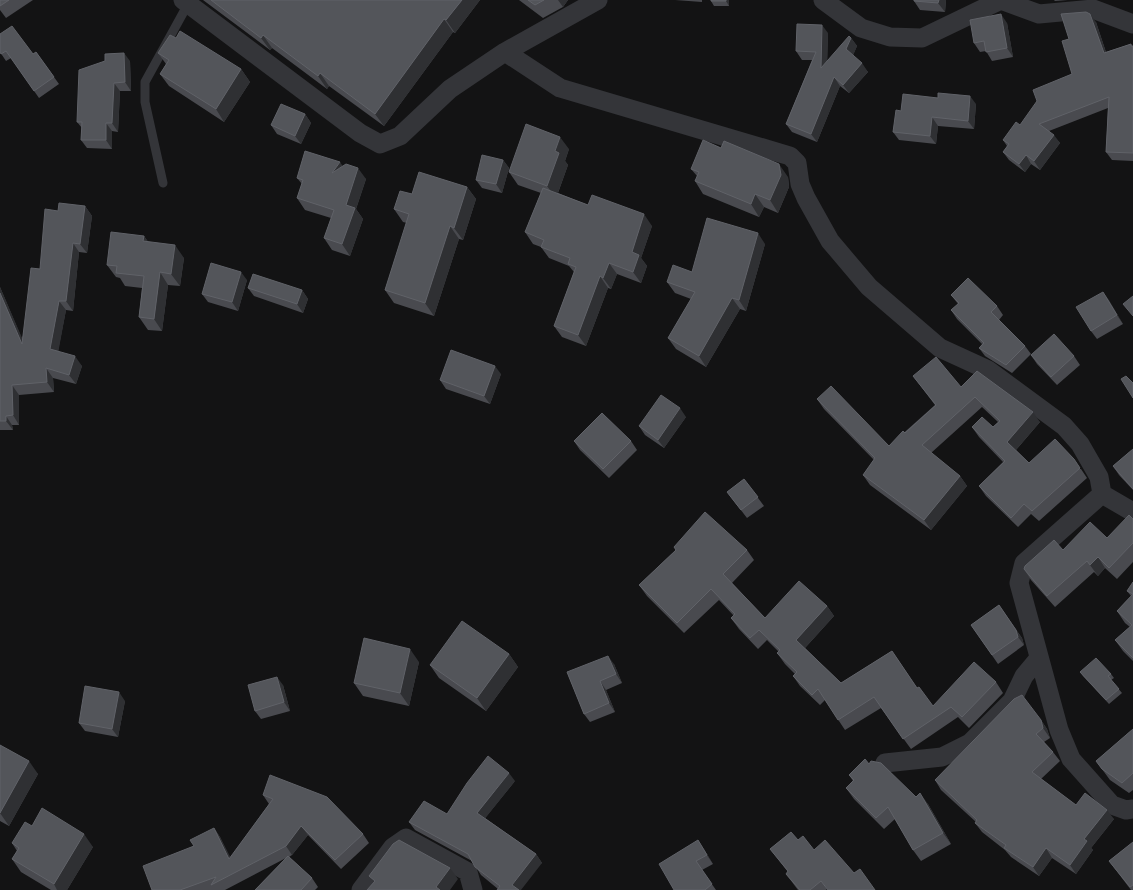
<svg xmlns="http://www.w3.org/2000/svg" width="1133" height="890" viewBox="0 0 1133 890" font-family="Cabin,sans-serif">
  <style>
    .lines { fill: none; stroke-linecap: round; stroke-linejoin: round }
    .service { stroke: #343539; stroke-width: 9 }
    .minor { stroke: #343539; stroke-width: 19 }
    .wall { fill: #494a4f }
    .shaded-wall { fill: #2f3033 }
    .building { fill: #53555a; stroke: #606268 }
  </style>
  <rect width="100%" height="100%" fill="#131314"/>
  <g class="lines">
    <path class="service" d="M163,183L145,102V82L188,4"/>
    <path class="minor" d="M183,0L360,133L380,144L400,136L450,89L505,52L598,0
      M823,0L861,28L890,37L922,38L1001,0
      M1001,0L1039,14L1093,9L1133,24
      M505,52L560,88L790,156L797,163L800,184L806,198L830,241L869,287L940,348L988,370L1064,426L1080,444L1099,477L1102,494
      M1102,494L1024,563L1019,583L1059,730L1071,759L1112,805L1126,810L1133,809
      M1102,494L1133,512
      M885,763L942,757L970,743L1012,701L1024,676L1039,658
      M361,890L393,847L406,838L468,872L473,890"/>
  </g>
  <path class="wall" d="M0,0H33L6,18L0,10Z
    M203,0H480L455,33L453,32L384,126L329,86L327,89L272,48L270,50Z
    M519,0H568L563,7L543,18Z
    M674,0H702V2L675,0Z
    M729,0V6H714L711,1Z
    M914,0H946L945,12L920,10L914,1Z
    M1054,0H1068L1055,1Z
    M1096,22L1106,52L1131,44L1132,46H1133V161L1112,160L1106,152L1108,108L1049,131L1060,143L1040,170L1031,164L1025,172L1009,160L1003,152L1007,146L1003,140L1020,125L1072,74L1069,39Z
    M1007,23L1013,57L992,61L986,51L980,52L974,43Z
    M828,33L827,61L851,38L857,46L853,55L868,72L849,93L840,86L817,142L792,132L786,124L812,60H802L796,51Z
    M0,34L33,54L36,52L59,84L39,98L11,58L6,61L0,52Z
    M158,53L241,69L250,82L224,122L169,86L160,74L166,64Z
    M130,61L131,91H120L118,132L112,131V149L87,148L81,140L82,128L77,122Z
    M976,104L974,129L938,126L936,144L899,140L893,132L901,111Z
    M305,114L311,123L301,144L277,134L271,125Z
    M569,149L565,161L568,165L558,193L588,205L652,226L641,258L647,266L641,283L617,274L611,289L608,288L586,346L562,337L554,326L574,272L569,266L549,258L541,247L533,244L525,232L541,193L518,185L509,172Z
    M503,160L509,168L502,193L482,188L476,180Z
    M343,166L366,179L356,209L363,219L350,256L332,250L324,238L331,218L305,210L297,198L302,184L297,178Z
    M691,169L788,177L789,187L778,213L764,207L759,217L703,194L695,181L697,176Z
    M467,187L476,199L463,240L459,239L434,316L394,303L385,290L407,223L403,222L394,209L412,194Z
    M85,206L92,216L87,253L79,252L73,311L66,310L58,351L82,366L76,384L53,378L54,392L19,395V425H12L13,430H0V287L22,339L40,269L58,211Z
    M144,236L148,242L184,258L180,286L168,285L162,331L148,330L139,317L142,288L125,286L120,278L116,277L107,265Z
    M765,244L746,311L740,309L706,367L676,349L668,338L691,299L675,293L667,282Z
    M247,280L238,311L208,302L202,294Z
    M248,288L302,290L308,299L303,313L254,296Z
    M1103,292L1123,324L1097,339L1091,331Z
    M951,295L997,306L1003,315L999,320L1025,346L1031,354L1012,373L985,356L979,348L982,344L957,319L951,310L958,304Z
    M1031,355L1074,356L1080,365L1057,385L1037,364Z
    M501,374L490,404L446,389L440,380Z
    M913,376L961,387L1040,422L1016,450L1029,463L1081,469L1087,478L1039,521L1031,514L1018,527L986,496L979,486L1003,462L979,437L972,427H993L998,422L982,407L931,453L960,476L967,486L931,530L870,485L863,475L874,460L824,409L817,399L889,446L935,405Z
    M686,417L664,448L645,435L639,426Z
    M574,441H631L637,450L609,478L580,450Z
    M1133,449V490L1119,475L1113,466Z
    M744,479L764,506L747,518L727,492Z
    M1133,519V562L1117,579L1105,568L1098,576L1094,572L1055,607L1031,580L1024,569L1063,550L1107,538Z
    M674,547L747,550L754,560L732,583L765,618L827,606L834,616L805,648L841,683L892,651L917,688L933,706L996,682L1003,693L969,728L958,717L911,749L881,708L845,730L825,700L820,705L800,686L793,676L795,674L785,664L777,653L779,652L767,640L758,649L739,629L731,618L734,616L719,600L684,633L647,596L639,585L676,550Z
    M1133,582V661L1123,651L1115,640L1130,627L1125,623L1117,611L1131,596L1127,591Z
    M999,605L1022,638L1024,645L998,664L971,625Z
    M509,654L518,667L486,711L439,678L430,665Z
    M419,662L409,706L363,696L354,683Z
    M614,664L622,683L606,690L615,712L590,722L584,714L567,672Z
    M1080,672L1111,674L1114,678L1111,680L1122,693L1109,704L1083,676Z
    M283,685L290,711L261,719L255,711Z
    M125,701L118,737L85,731L79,723Z
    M1041,720L1047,729L1050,738L1044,742L1053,752L1060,761L1041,779L1076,805L1114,819L1091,848L1093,850L1076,874L1052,858L1039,876L1011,857L1005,850L982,832L975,823L976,822L941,790L935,780Z
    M1133,729V790L1129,793L1110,780L1096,761Z
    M0,745L38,774L9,826L0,821Z
    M869,764L916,797L928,804L951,844L921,861L913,850L895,819L884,829L854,799L846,788L853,781L849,775Z
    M515,781L485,818L536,854L542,863L498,889L481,875L472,861L415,830L409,822L447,814Z
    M263,795L363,834L369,843L341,869L308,835L292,855L289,857L312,878L318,887L315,890H255L286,858L225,890H152L194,846L214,828L220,837L230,858L269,804Z
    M32,826L93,847L67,890H51L21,872L12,859L17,851L12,843Z
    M791,832L827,889L826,890H798L786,874L788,872L770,849Z
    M698,840L713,864L702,870L716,890H674Z
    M1133,842V890H1131L1109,861Z"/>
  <path class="shaded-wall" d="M462,0H480L455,33L446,20Z
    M558,0H568L563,7Z
    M726,0H729V6L726,1Z
    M939,0H946L945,12L938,3Z
    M1001,14L1007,23L1013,57L1007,48Z
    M1090,14L1096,22L1109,62L1104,53Z
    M444,19L453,32L384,126L375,114Z
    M822,25L828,33L827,76L821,68Z
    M263,35L272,48L270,50L261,38Z
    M851,38L857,46L852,58L846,49Z
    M124,53L130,61L131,91L125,82Z
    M862,63L868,72L849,93L843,85Z
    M241,69L250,82L224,122L216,109Z
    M320,73L329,86L327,89L318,76Z
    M834,77L840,86L817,142L811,134Z
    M114,83L120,91L118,132L112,123Z
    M970,96L976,104L974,129L968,121Z
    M305,114L311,123L301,144L295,136Z
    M932,117L938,126L936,144L930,136Z
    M106,123L112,131V149L106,140Z
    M1054,135L1060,143L1040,170L1034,161Z
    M560,137L569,149L565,161L568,165L556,198L547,186L555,151Z
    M1026,155L1031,164L1025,172L1019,164Z
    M503,160L509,168L502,193L496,184Z
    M340,162L348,174L332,173Z
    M779,164L788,177L789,187L778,213L770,200Z
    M358,168L366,179L356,209L363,219L350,256L342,244L346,205Z
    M467,187L476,199L463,240L454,228Z
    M755,194L764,207L759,217L751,204Z
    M85,206L92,216L87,253L80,244Z
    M644,214L652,226L641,258L647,266L641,283L633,272L632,252Z
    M450,226L459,239L434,316L425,303Z
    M758,233L765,244L746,311L739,300Z
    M144,236L153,248L143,241Z
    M73,243L79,252L73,311L66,301Z
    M175,245L184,258L180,286L171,274Z
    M609,263L617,274L611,289L603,278Z
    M160,272L168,285L162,331L154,319Z
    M241,272L247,280L238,311L232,302Z
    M600,276L608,288L586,346L578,335Z
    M0,287L29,354L22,344L0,293Z
    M302,290L308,299L303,313L297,304Z
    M1103,292L1109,300L1123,324L1117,315Z
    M732,298L740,309L706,367L699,356Z
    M59,301L66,310L57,359L50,349Z
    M75,356L82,366L76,384L69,375Z
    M495,366L501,374L490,404L484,396Z
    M46,368L53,378L54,392L47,382Z
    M12,385L19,395V425L13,415Z
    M680,408L686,417L664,448L658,440Z
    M1033,412L1040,422L1014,452L1007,442Z
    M6,416L12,425L13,430L6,421Z
    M960,476L967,486L931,530L924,520Z
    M1098,557L1105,568L1098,576L1090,565Z
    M827,606L834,616L803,650L796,640Z
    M1016,630L1022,638L1024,645L1018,637Z
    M410,649L419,662L409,706L400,693Z
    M509,654L518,667L486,711L477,698Z
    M608,656L614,664L622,683L616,674Z
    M277,677L283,685L290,711L284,702Z
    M600,681L606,690L615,712L609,703Z
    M119,692L125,701L118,737L112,729Z
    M1041,720L1047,729L1050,738L1043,728Z
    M29,761L38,774L9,826L0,813Z
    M509,773L515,781L483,821L477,813Z
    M920,793L928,804L951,844L943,833Z
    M1107,810L1114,819L1091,848L1093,850L1076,874L1070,865L1084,839Z
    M301,826L308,835L292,855L286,846Z
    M214,828L220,837L236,868L229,859Z
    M84,834L93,847L67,890H57L54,884Z
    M698,840L704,849L713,864L707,855Z
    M1046,848L1052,858L1039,876L1033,867Z
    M536,854L542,863L521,890H516L512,885Z
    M450,868L458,879L450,890H438L436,887Z"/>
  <path class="building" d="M0,0H9L0,6Z
    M211,0H462L446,20L444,19L375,114L320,73L318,76L263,35L261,38Z
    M528,0H544L535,5Z
    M711,0H726V1H711Z
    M914,0H939L938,3L914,1Z
    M1086,12L1090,14L1104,53L1131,44V46H1133V153L1106,152L1109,97L1039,124L1054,135L1034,161L1026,155L1019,164L1003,152L1009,144L1003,140L1016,122L1020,125L1037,101L1033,90L1072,74L1062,41L1069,39L1061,14Z
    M1001,14L1007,48L986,52L984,41L974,43L970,20Z
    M797,24L822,25L821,68L849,36L851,38L846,49L862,63L843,85L834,77L811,134L786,124L816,52L796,51Z
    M12,26L33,54L36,52L54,77L34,91L6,51L1,54L0,52V34Z
    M180,31L241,69L216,109L160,74L169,60L158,53L170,35L176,38Z
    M124,53L125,82L114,83L112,123H106V140H81L82,122H77L79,70L105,61V54Z
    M938,93L970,96L968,121L932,117L930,136L893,132L896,110L901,111L903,94L938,98Z
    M281,104L305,114L295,136L271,125Z
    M526,124L560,137L555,151L559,153L547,186L509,172Z
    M703,140L721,148L724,141L779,164L781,175L770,200L755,194L751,204L695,181L699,172L691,169Z
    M305,151L340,162L332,173L346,164L358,168L346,205L355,208L342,244L324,238L334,210L297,198L303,180L297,178Z
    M482,155L503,160L496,184L476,180Z
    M419,172L467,187L454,228L450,226L425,303L385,290L409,214L394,209L400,191L412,194Z
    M543,188L588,205L592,195L644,214L632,252L639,255L633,272L609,263L603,278L600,276L578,335L554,326L576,267L568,264L570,258L541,247L544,240L525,232Z
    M59,203L85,206L80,244L73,243L66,301H59L50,349L75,356L69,375L46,368L47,382L12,385L13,415L6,416V421H0V293L22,344L31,268L40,269L45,209L58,211Z
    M707,218L758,233L739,300L732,298L699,356L668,338L695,292L667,282L673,265L692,272Z
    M111,232L144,236L143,241L175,245L171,274L160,272L154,319L139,317L144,276L116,273L117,266L107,265Z
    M211,263L241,272L232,302L202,294Z
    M253,274L302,290L297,304L248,288Z
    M968,278L997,306L991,312L1025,346L1006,365L979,348L984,343L951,310L959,303L951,295Z
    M1103,292L1117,315L1091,331L1076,307Z
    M1133,296V316L1123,304Z
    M1054,334L1074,356L1051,377L1031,355Z
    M451,350L495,366L484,396L440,380Z
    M936,357L961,387L977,371L1033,412L1007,442L1029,463L1055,439L1074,459L1080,468L1032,511L1024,504L1011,518L979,486L1005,461L972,427L982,417L993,427L1000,421L975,397L922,445L960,476L924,520L863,475L875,458L817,399L831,386L889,446L903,431L905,433L936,405L913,376Z
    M1126,376L1133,383V398L1121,379Z
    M661,395L680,408L658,440L639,426Z
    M602,413L631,441L603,469L574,441Z
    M1133,449V489L1113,466Z
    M744,479L758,497L741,510L727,492Z
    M705,512L747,550L723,574L765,618L799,581L827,606L796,640L841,683L892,651L917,688L919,687L933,706L974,662L996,682L962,717L951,707L903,739L874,697L838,720L818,689L812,695L793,676L797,672L777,653L780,650L759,630L750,638L731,618L735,614L711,589L677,623L639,585L676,550L674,547Z
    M1129,515L1133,519V543L1109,568L1098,557L1090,565L1087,561L1047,596L1024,569L1025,566L1054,540L1063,550L1090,522L1107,538Z
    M1133,582V658L1115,640L1132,625L1117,611L1133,594L1127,591Z
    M999,605L1016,630L1018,637L992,655L971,625Z
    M462,621L509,654L477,698L430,665Z
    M364,638L410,649L400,693L354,683Z
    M608,656L616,674L600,681L609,703L584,714L567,672Z
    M1096,658L1111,674L1108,676L1119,689L1106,700L1080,672Z
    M277,677L284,702L255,711L248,685Z
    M85,686L119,692L112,729L79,723Z
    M1022,695L1041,720L1043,728L1036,734L1053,752L1032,772L1076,805L1085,793L1107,810L1084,839L1087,841L1070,865L1046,848L1033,867L1004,848L1006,845L975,823L977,820L935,780L1014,699Z
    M1133,729V773L1122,783L1102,769L1096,761Z
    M0,745L29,761L0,813Z
    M488,756L509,773L477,813L536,854L512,885L519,890H497L500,886L475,867L468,854L409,822L424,801L447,814L467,783Z
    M865,759L869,764L871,761L881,763L916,797L920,793L943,833L913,850L888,807L876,818L846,788L854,780L849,775Z
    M270,775L327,797L363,834L335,860L301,826L286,846L211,885L216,877L180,890H152L143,866L194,846L190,840L214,828L229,859L273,799L263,795Z
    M42,808L84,834L54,884L12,859L19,848L12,843L25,822L32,826Z
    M791,832L798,840L803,836L814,850L825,840L854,873L860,869L875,890H828L821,881L810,890H800L786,874L788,871L770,849Z
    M399,840L450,868L436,887L440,890H367L375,881L369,876L393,844Z
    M698,840L707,855L696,861L712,884L705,890H674L659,864Z
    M1133,842V885L1130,887L1109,861Z
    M288,856L312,878L301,890H255Z"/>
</svg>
